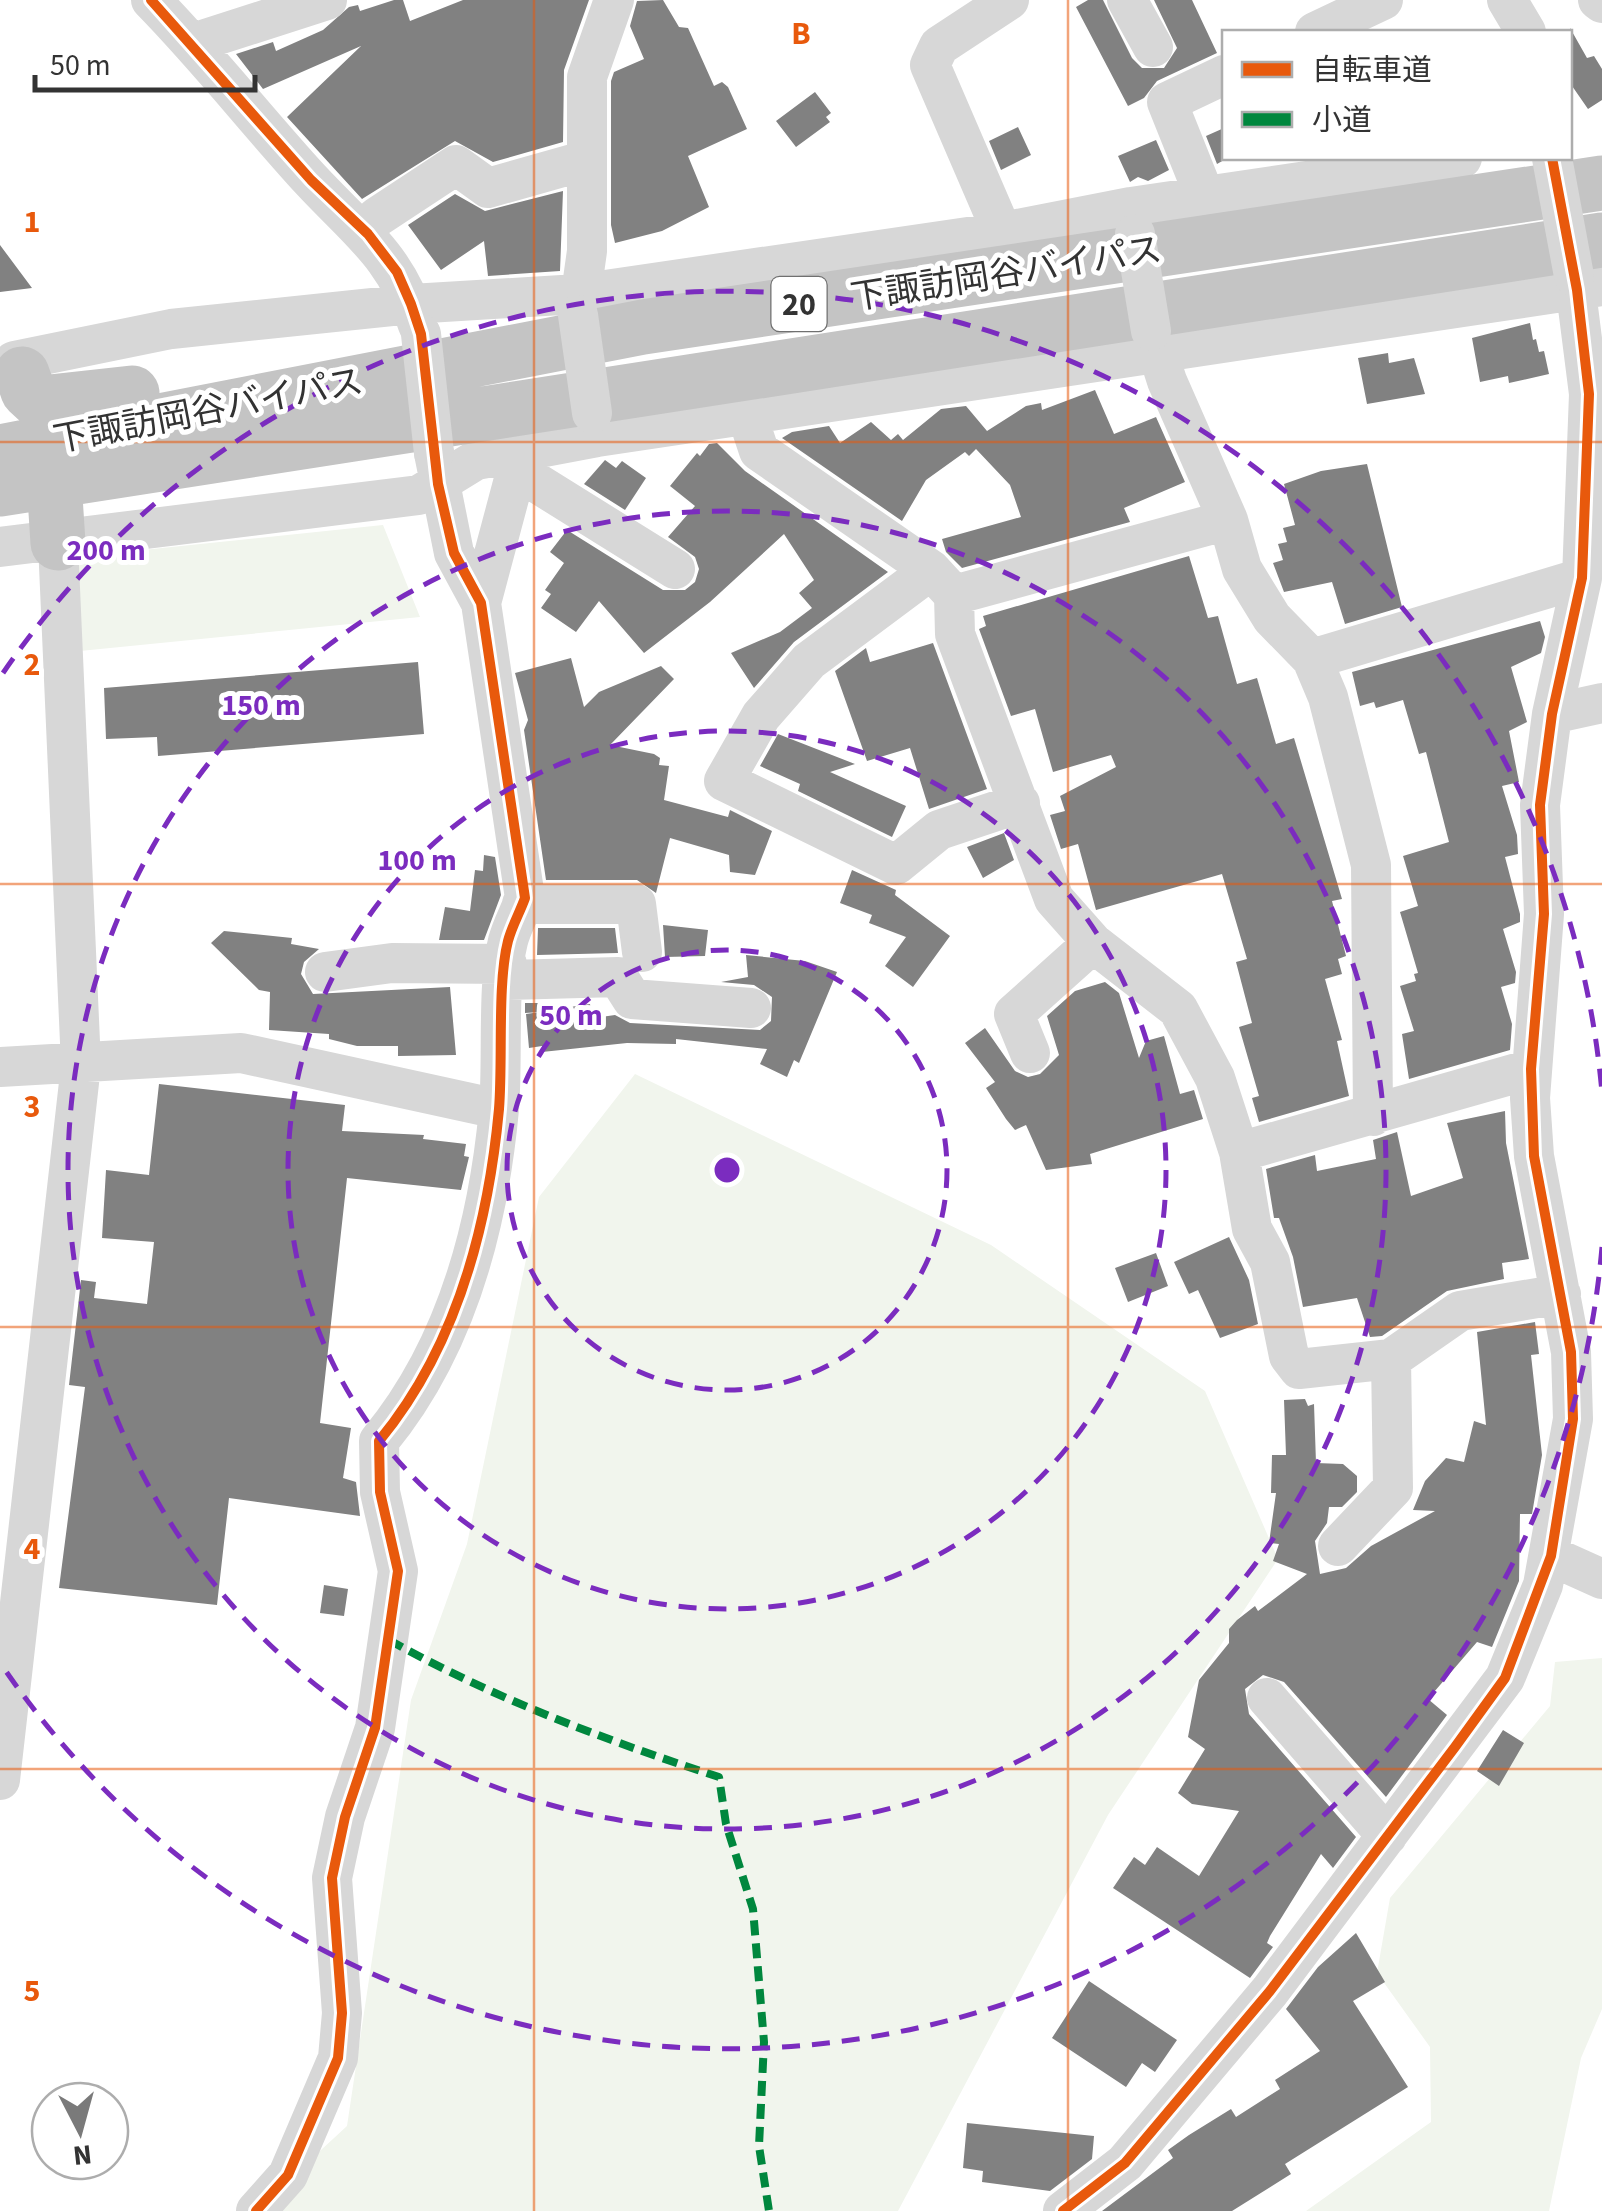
<svg xmlns="http://www.w3.org/2000/svg" width="1602" height="2211" viewBox="0 0 1602 2211" font-family="'Source Sans 3','Noto Sans JP',sans-serif">
  <style>
    .green { fill: #f1f5ed }
    .building { fill: #818181 }
    .lines { fill: none; stroke-linecap: round; stroke-linejoin: round }
    .minor { stroke: #d7d7d7; stroke-width: 40 }
    .highway { stroke: #c4c4c4; stroke-width: 55 }
    .minor-bridge { stroke: #d7d7d7; stroke-width: 40 }
    .quiet { stroke: #00873e; stroke-width: 8; stroke-dasharray: 15 8; stroke-linecap: butt }
    .cycleway-casing { stroke: #fff; stroke-width: 16 }
    .cycleway { stroke: #e8590c; stroke-width: 10 }
    .grid { fill: none; stroke: #e8590c; stroke-width: 2.5; stroke-opacity: 0.55 }
    .ring { fill: none; stroke: #7b2cbf; stroke-width: 5; stroke-dasharray: 18 12 }
    .labels { text-anchor: middle; stroke-width: 10; stroke-linejoin: round; paint-order: stroke }
    .shield { fill: #fff; stroke: #707070; stroke-width: 2.5 }
    .shield-label { font-size: 32px; font-weight: bold; fill: #333 }
    .street-label { font-size: 35px; fill: #333; stroke: #fff }
    .grid-label { font-size: 32px; text-anchor: middle; font-weight: bold; fill: #e8590c; stroke: #fff; stroke-width: 10; stroke-linejoin: round; paint-order: stroke }
    .centre { fill: #7b2cbf; stroke: #fff; stroke-width: 5 }
    .ring-label { font-size: 30px; text-anchor: middle; font-weight: bold; fill: #7b2cbf; stroke: #fff; stroke-width: 10; stroke-linejoin: round; paint-order: stroke }
  </style>
  <rect width="100%" height="100%" fill="#fff"/>
  <path class="green" d="M383,525L420,617L80,651L75,557Z
    M635,1074L991,1245L1205,1391L1278,1559L1108,1815L898,2211H255L347,2126L411,1700L467,1544L539,1197Z
    M1602,1658V2009L1581,2058L1549,2211H1306L1431,2122L1430,2047L1377,1973L1390,1898L1550,1706L1555,1662Z"/>
  <path class="building" d="M394,0H403L410,21L463,0H589L564,70L563,142L493,162L455,141L362,199L287,117L361,46L263,89L236,54L273,42L276,51L323,30L349,7L358,5L360,11Z
    M663,0L679,27L688,28L714,86L722,82L728,87L747,129L688,156L709,207L662,231L615,243L611,225V81L614,72L644,59L630,26L637,1Z
    M1088,0H1103L1132,58L1142,68H1164L1177,48L1154,0H1192L1217,53L1157,81L1144,98L1128,106L1076,7Z
    M1570,28L1587,58L1594,56L1602,69V100L1588,109L1570,83Z
    M815,92L831,113L826,117L830,122L796,147L776,121Z
    M1018,127L1031,155L1001,170L989,141Z
    M1224,128V160L1217,164L1206,136Z
    M1156,140L1169,170L1148,181L1138,177L1130,182L1118,156Z
    M563,191L560,271L488,276L484,241L441,270L408,225L455,194L485,211Z
    M0,245L32,288L0,292Z
    M1530,323L1533,340L1536,339L1539,352L1544,351L1549,374L1509,383L1508,376L1480,382L1472,338Z
    M1388,353L1389,363L1414,358L1425,394L1367,404L1358,358Z
    M1095,390L1114,434L1156,417L1185,482L1124,508L1130,522L962,568L946,552L942,539L1021,517L1010,485L976,449L969,456L965,452L926,480L902,521L782,438L792,432L829,426L840,443L871,422L891,440L898,434L903,440L941,409L966,406L987,431L1026,406L1041,403L1042,410Z
    M717,443L745,471L888,572L794,642L754,688L731,653L780,632L812,608L799,593L814,580L784,534L710,602L644,653L599,601L576,632L541,608L551,594L545,590L564,563L550,552L567,530L663,590H685L695,582L699,569L695,557L668,537L695,506L670,486L697,453L700,456L709,444Z
    M605,460L616,468L622,461L646,478L625,510L584,484Z
    M1367,464L1402,607L1345,624L1332,582L1284,592L1273,563L1283,560L1278,544L1287,542L1283,528L1295,525L1284,484L1321,471Z
    M1189,556L1208,618L1218,616L1237,684L1257,678L1276,744L1294,738L1342,899L1332,901L1346,956L1338,959L1342,974L1325,979L1342,1040L1337,1041L1349,1096L1259,1122L1252,1098L1259,1096L1239,1027L1252,1023L1236,962L1247,959L1222,874L1096,910L1078,844L1061,849L1050,815L1065,811L1060,796L1116,767L1111,755L1053,772L1035,709L1011,716L979,629L986,626L983,616Z
    M1540,621L1545,637L1541,653L1511,667L1527,722L1509,731L1519,782L1502,786L1517,835L1518,854L1505,857L1520,914V922L1503,929L1516,972L1515,983L1501,987L1512,1024L1510,1050L1409,1079L1402,1034L1414,1031L1400,986L1416,981L1414,974L1418,973L1400,912L1418,906L1403,856L1449,842L1426,752L1419,754L1403,700L1376,708L1374,702L1360,706L1352,672Z
    M933,643L987,789L929,809L910,748L867,761L835,671L866,648L870,662Z
    M571,658L584,707L599,692L661,666L674,679L610,745L654,754L660,758L659,765L669,766L664,800L728,817L730,810L772,831L755,875L730,872L729,855L670,838L656,893L637,880H546L524,730L528,720L515,673Z
    M418,662L424,734L158,756L157,737L106,739L104,688Z
    M778,734L855,764L830,772L906,806L892,837L798,791L800,784L760,766Z
    M1004,833L1014,860L983,878L967,847Z
    M484,855L495,857L501,895L484,940H439L445,907L470,911L475,870L483,871Z
    M852,870L896,890L895,895L950,936L913,987L885,966L906,937L869,923L872,915L840,903Z
    M663,925L708,930L705,956L665,957Z
    M538,928H615L618,953L537,955Z
    M224,931L292,938L291,944L319,949L304,962L301,974L313,994L450,987L456,1055L398,1056V1046H357L329,1039V1034L269,1030L270,992L259,990L211,943Z
    M746,955L805,961L837,972L799,1063L794,1060L787,1077L760,1064L767,1049L676,1039V1044L627,1043L542,1052V1046L529,1048L526,1014L540,1012L525,1013V1003H543L544,1011L590,1004L591,1010L600,1008L601,1017L615,1015L630,1023L760,1030L771,1021L772,997L754,985L721,982L748,977Z
    M1105,982L1119,993L1139,1058L1146,1041L1164,1036L1180,1094L1194,1090L1203,1119L1090,1154L1092,1164L1046,1170L1026,1125L1015,1130L1006,1119L986,1088L995,1082L965,1043L985,1028L1015,1071L1028,1077L1040,1074L1059,1055L1047,1016L1075,991Z
    M159,1084L345,1105L342,1131L424,1135L423,1139L466,1144L464,1156L469,1157L461,1190L347,1178L320,1423L351,1428L343,1478L356,1482L360,1516L229,1498L217,1605L59,1588L85,1387L69,1385L81,1280L96,1282L94,1298L147,1304L154,1242L102,1238L106,1170L149,1175Z
    M1505,1111L1506,1143L1529,1259L1502,1263L1504,1279L1447,1291L1382,1336L1370,1337L1357,1298L1303,1307L1293,1257L1279,1218H1274L1266,1169L1315,1155L1317,1171L1376,1159L1373,1140L1397,1132L1411,1196L1463,1178L1447,1123Z
    M1229,1237L1249,1280L1258,1324L1220,1338L1198,1290L1189,1294L1174,1262Z
    M1156,1253L1168,1286L1128,1302L1115,1268Z
    M1535,1322L1539,1354L1531,1355L1542,1455L1532,1514H1520L1519,1581L1492,1647L1477,1642L1428,1699L1447,1715L1386,1797L1284,1682L1263,1675L1245,1689L1249,1714L1356,1837L1333,1868L1321,1854L1270,1936L1267,1943L1273,1947L1250,1978L1113,1888L1134,1857L1145,1865L1157,1847L1199,1876L1239,1811L1192,1804L1178,1793L1205,1749L1188,1737L1199,1680L1229,1643V1629L1237,1620L1255,1606L1258,1611L1307,1574L1273,1561L1279,1544L1269,1543L1276,1493H1271L1272,1455H1286L1284,1400L1305,1399L1308,1406L1314,1404L1316,1463L1343,1464L1357,1476V1492L1342,1507H1329L1327,1523L1315,1541L1320,1574L1346,1568L1371,1546L1435,1511L1413,1510L1425,1481L1446,1458L1464,1462L1474,1421L1486,1425L1477,1332Z
    M324,1585L348,1589L344,1616L320,1613Z
    M1503,1730L1524,1743L1499,1786L1477,1771Z
    M1356,1933L1385,1982L1353,2001L1408,2087L1285,2164L1291,2174L1232,2211H1102L1173,2158L1168,2150L1189,2135L1231,2109L1236,2117L1280,2089L1275,2080L1320,2051L1286,2009L1318,1967Z
    M1089,1981L1177,2040L1155,2072L1142,2063L1126,2087L1052,2038Z
    M967,2123L1094,2136L1092,2159L1050,2191L982,2182L983,2171L963,2168Z"/>
  <g class="lines">
    <path class="minor" d="M151,0C207,57 256,120 310,179C357,230 396,255 418,325
      M1127,0L1153,47
      M1507,0L1526,32
      M1598,0L1602,3
      M1315,32L1383,0
      M193,43L327,0
      M1205,197L1167,102L1224,75
      M377,217L456,165L488,188L587,160
      M1002,232L930,65L939,46L1009,0
      M578,315L587,251V77L614,0
      M1151,331L1167,381L1228,520
      M14,361L171,329L411,304L578,294L1002,232L1131,207L1462,158
      M747,415L759,451L931,570L954,595L955,634L1054,899L1093,943L1178,1009L1215,1078L1239,1152L1531,1069
      M516,470L675,569
      M0,547L419,495L476,460L597,437L1602,286
      M931,570L809,661L761,716L724,781L896,865L939,830L1020,803
      M954,595L1228,520L1242,569L1272,618L1312,659L1328,697L1371,865L1373,1116
      M481,603L521,453
      M1312,659L1582,578
      M1552,714L1602,703
      M522,904H636L642,952
      M325,972L392,963L507,964
      M506,980L618,977L632,999L751,1008
      M1030,1053L1014,1014L1093,943
      M0,1067L241,1053L498,1109
      M1239,1152L1252,1229L1270,1262L1289,1356L1299,1369L1391,1359
      M1338,1546L1393,1488L1391,1359L1460,1311L1561,1294
      M1551,1556L1602,1579
      M1267,1698L1387,1836
      M0,1780L81,1065L58,543
      M256,2211L288,2175L338,2058L342,2013L332,1878L345,1817L375,1728L398,1571L380,1492L379,1441C456,1348 488,1228 499,1109C503,1060 497,984 508,941C512,926 520,912 525,898L481,603L454,553L434,453
      M1063,2211L1125,2163L1270,1991L1505,1678L1543,1585L1573,1419L1571,1352L1534,1156L1530,1098L1544,914L1540,805L1552,714L1582,578L1589,394L1574,276"/>
    <path class="highway" d="M22,374L28,391L41,403L132,393
      M0,452L643,327L1602,183
      M54,481L58,543
      M0,489L1602,240"/>
    <path class="minor-bridge" d="M1552,158L1574,276
      M1135,234L1151,331
      M578,315L592,413
      M421,334L434,453"/>
    <path class="quiet" d="M389,1640C495,1699 605,1740 719,1777L726,1824L753,1909L764,2042L759,2146L769,2211"/>
    <defs>
      <path id="cycleway" d="M151,0L311,180L368,234L397,272L411,304L421,334L438,484L454,553L481,603L525,898C520,912 512,926 508,941C497,984 503,1060 499,1109C488,1228 456,1348 379,1441L380,1492L398,1571L375,1728L345,1817L332,1878L342,2013L338,2058L288,2175L256,2211
        M1063,2211L1125,2163L1270,1991L1455,1747L1505,1678L1551,1556L1573,1419L1571,1352L1534,1156L1531,1069L1544,914L1540,805L1552,714L1582,578L1589,394L1577,290L1552,158"/>
    </defs>
    <use href="#cycleway" class="cycleway-casing"/>
    <use href="#cycleway" class="cycleway"/>
  </g>
  <path class="grid" d="M534,0V2211M1068,0V2211M0,442H1602M0,884H1602M0,1327H1602M0,1769H1602"/>
  <g class="ring">
    <circle cx="727" cy="1170" r="220"/>
    <circle cx="727" cy="1170" r="439"/>
    <circle cx="727" cy="1170" r="659"/>
    <path d="M1602 1247A878 878 0 0 1 3 1667M3 673A878 878 0 0 1 1602 1093"/>
  </g>
  <g class="labels">
    <rect class="shield" x="771.5" y="277" width="55" height="54" rx="8"/>
    <g class="shield-label">
      <text x="799" y="315">20</text>
    </g>
    <g class="street-label">
      <text transform="translate(1006 273) rotate(-9)" y="12">下諏訪岡谷バイパス</text>
      <text transform="translate(208 410) rotate(-11)" y="12">下諏訪岡谷バイパス</text>
    </g>
  </g>
  <g class="grid-label">
    <text x="801" y="44">B</text>
    <text x="32" y="232">1</text>
    <text x="32" y="675">2</text>
    <text x="32" y="1117">3</text>
    <text x="32" y="1559">4</text>
    <text x="32" y="2001">5</text>
  </g>
  <circle cx="727" cy="1170" r="15" class="centre"/>
  <g class="ring-label">
    <text x="106" y="560">200 m</text>
    <text x="261" y="715">150 m</text>
    <text x="417" y="870">100 m</text>
    <text x="571" y="1025">50 m</text>
  </g>
  <rect x="1222" y="30" width="350" height="130" fill="#ffffff" stroke="#adadad" stroke-width="2.5"/>
  <rect x="1242" y="62" width="50" height="15" fill="#e8590c" stroke="#adadad" stroke-width="2.5"/>
  <text x="1312" y="80" font-size="30" fill="#333333">自転車道</text>
  <rect x="1242" y="112" width="50" height="15" fill="#00873e" stroke="#adadad" stroke-width="2.5"/>
  <text x="1312" y="130" font-size="30" fill="#333333">小道</text>
  <g transform="translate(80 2131) rotate(174)"><circle r="48" fill="#ffffff" stroke="#adadad" stroke-width="2.5"/>
  <path d="M0-8L18 38L0 25L-18 38Z" fill="#7a7a7a"/>
  <text y="-15" font-size="28" font-weight="bold" text-anchor="middle" fill="#333333">N</text>
  </g>
  <path d="M35 75v15h220v-15" fill="none" stroke="#333333" stroke-width="5"/>
  <text x="50" y="75" font-size="30" fill="#333333" stroke="#ffffff" stroke-width="8" paint-order="stroke">50 m</text>
</svg>
